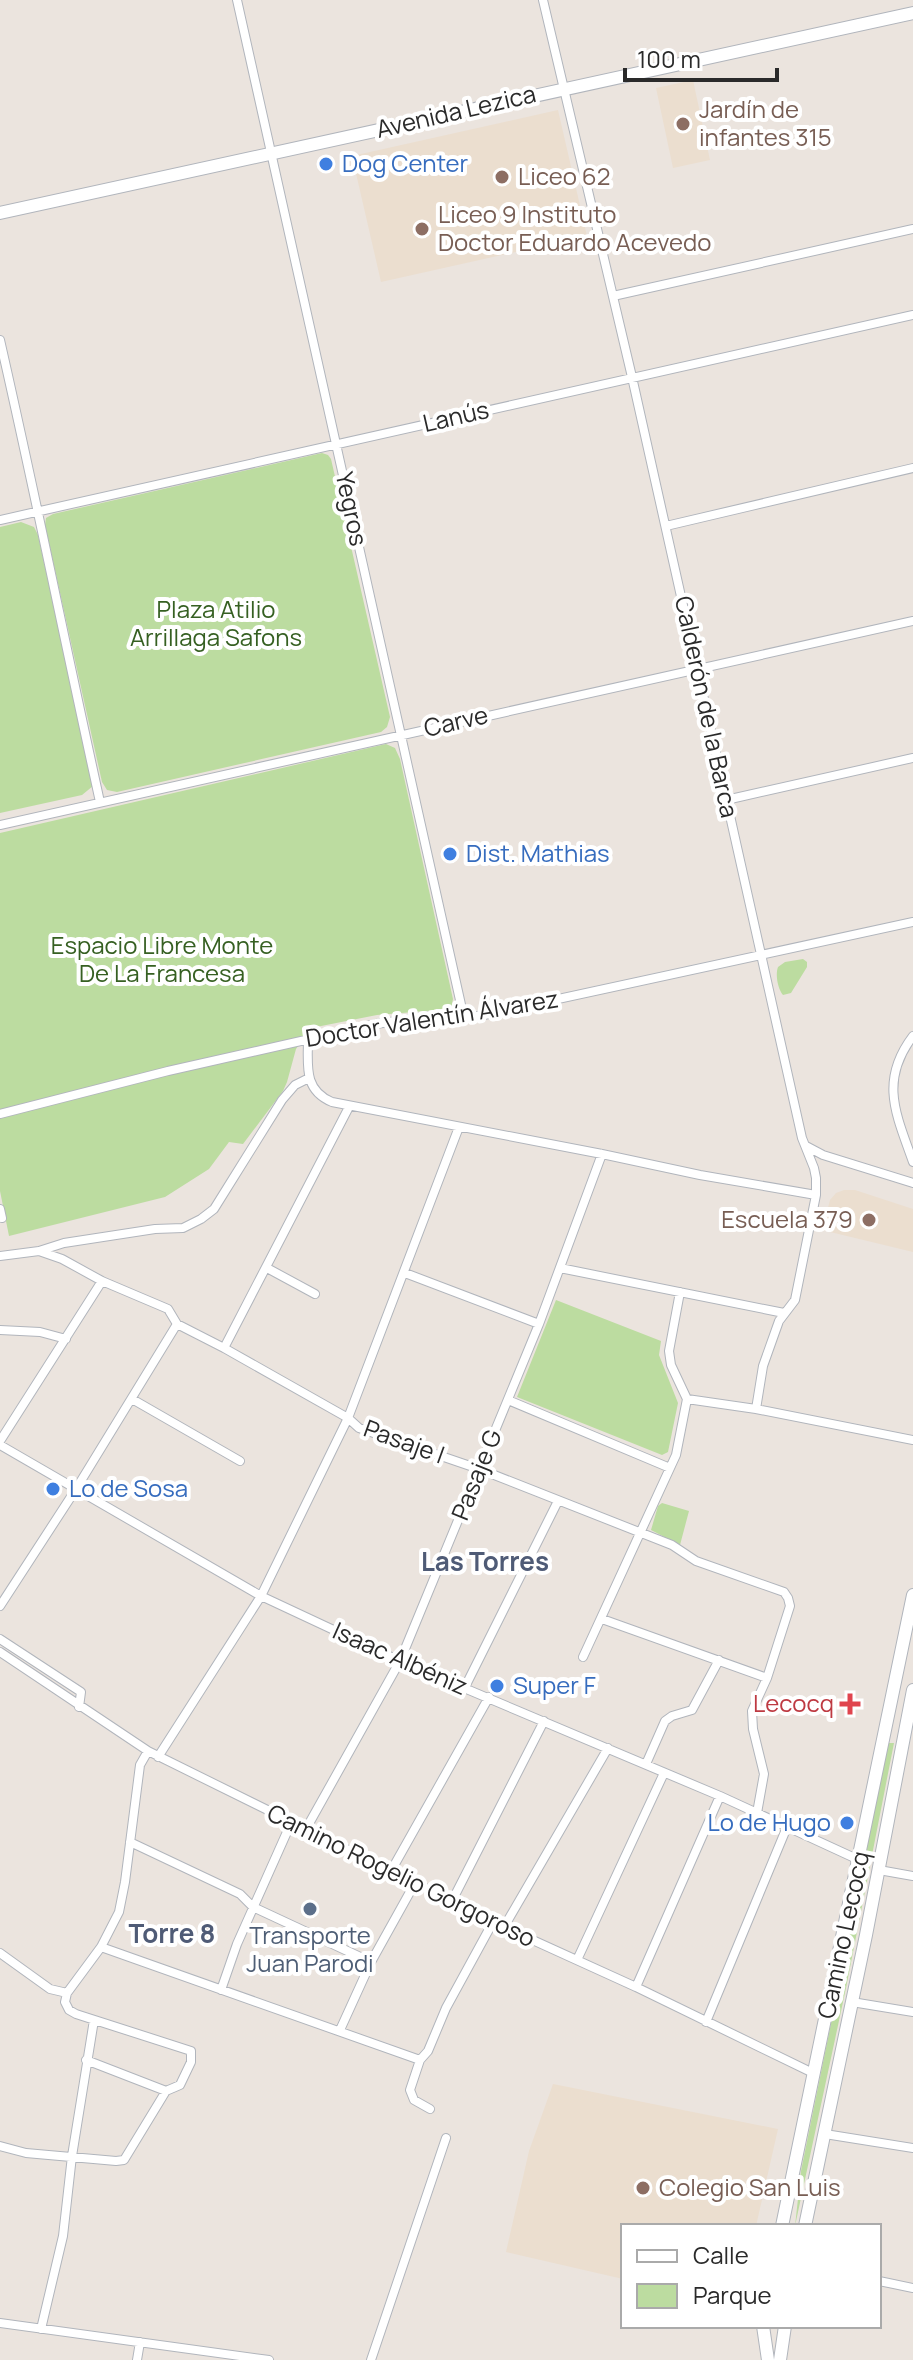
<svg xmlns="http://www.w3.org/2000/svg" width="913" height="2360" viewBox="0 0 913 2360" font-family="Manrope,sans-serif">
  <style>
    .education { fill: #ebdecf }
    .green { fill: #bcdca0 }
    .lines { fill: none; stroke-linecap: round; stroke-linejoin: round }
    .street-casing { stroke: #b1b5bc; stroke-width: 10 }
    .secondary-casing { stroke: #b1b5bc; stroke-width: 14 }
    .street { stroke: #fff; stroke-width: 8 }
    .secondary { stroke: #fff; stroke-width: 12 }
    .education-dot { fill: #8d6e63; stroke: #fff; stroke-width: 3 }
    .shop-dot { fill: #3f7fe0; stroke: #fff; stroke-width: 3 }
    .health-dot { fill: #e0444e; stroke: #fff; stroke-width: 3 }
    .service-dot { fill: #5c6f8a; stroke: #fff; stroke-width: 3 }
    .labels { text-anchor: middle; stroke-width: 8; stroke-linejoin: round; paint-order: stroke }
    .education-label { font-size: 24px; fill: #785e54; stroke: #fff; text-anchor: start }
    .street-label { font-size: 24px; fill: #2a2a2a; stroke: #fff }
    .shop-label { font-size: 24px; fill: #366cbe; stroke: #fff; text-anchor: start }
    .park-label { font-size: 24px; fill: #366022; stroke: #fff }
    .health-label { font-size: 24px; fill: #be3a42; stroke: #fff; text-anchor: end }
    .service-label { font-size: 24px; fill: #4e5e75; stroke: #fff }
    .neighbourhood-label { font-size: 26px; font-weight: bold; fill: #4f5b76; stroke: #fff }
  </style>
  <rect width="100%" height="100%" fill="#ebe4de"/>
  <path class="education" d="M693,80L710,160L673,168L656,88Z
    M558,110L587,236L381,282L352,156Z
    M844,1190H855L913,1209V1252L822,1230L830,1200L836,1193Z
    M553,2084L778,2129L756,2226H623V2279L506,2252L529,2151Z"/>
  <path class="green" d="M322,453L328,455L331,459L390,717L387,727L381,732L117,792L107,790L102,782L45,525L46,518L53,514Z
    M21,522L34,527L38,535L93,786L82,795L0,813V527Z
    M386,744L395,748L400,759L453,999L451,1009L377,1015L311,1028L296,1049L287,1082L283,1091L243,1144L229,1142L209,1169L165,1197L9,1236L0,1191V833Z
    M803,959L807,962V967L791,993L783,995C778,989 775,975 778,967L785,962Z
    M556,1300L661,1341L659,1355L678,1403L668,1452L662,1455L517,1397Z
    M662,1503L689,1511L680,1545L651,1530L658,1506Z
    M888,1743H894L846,1988L795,2226L801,2171Z"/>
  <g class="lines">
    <defs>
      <path id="street" d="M237,0L464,1018
        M543,0L632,377L802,1138L814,1168L816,1178V1195L795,1300L779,1321L763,1366L756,1409
        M613,296L913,229
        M0,340C35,493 66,648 100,802
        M0,520L913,315
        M666,526L913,468
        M726,800L913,758
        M0,825L913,621
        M913,1036C879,1081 896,1114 913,1162
        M308,1038C308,1065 303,1090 332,1102L602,1154L700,1175L816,1195
        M0,1114L168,1071L376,1024L430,1016L464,1018L484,1015L913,922
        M806,1146L823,1155L913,1183
        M0,1209L2,1218
        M39,1251L62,1259L102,1281L168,1309L177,1324L224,1348L348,1418L359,1428L479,1469L672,1545L696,1561L784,1592L788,1598L790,1606L767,1678L752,1711L753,1729L764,1774L757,1813
        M0,1256L39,1251L64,1243L155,1229L183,1228L201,1219L214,1209L282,1100L295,1085L309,1078
        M267,1268L315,1294
        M560,1268L784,1313
        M405,1273L539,1324
        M0,1330L40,1332L66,1339
        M224,1348L349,1107
        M132,1399L240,1461
        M687,1399L756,1409L913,1440
        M508,1400L670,1468
        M0,1441L102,1281
        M0,1445L261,1596L400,1661L720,1796L859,1860
        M0,1606L76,1489L177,1324
        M602,1619L767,1678
        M0,1639L81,1692L79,1707
        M0,1652L148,1751L504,1927L636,1987L815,2074
        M583,1657L676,1455L687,1399L671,1365L669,1351L680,1292
        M465,1687L558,1501
        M158,1757L261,1596L348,1418L459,1127
        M646,1764L665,1721L672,1716L692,1710L719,1660
        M306,1829L400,1661L539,1324L602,1154
        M130,1842L240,1894L253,1907L371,1962
        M879,1870L913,1876
        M391,1871L489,1697
        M452,1901L544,1721
        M504,1927L608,1748
        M101,1947L420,2060
        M0,1953L50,1989L67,1993
        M577,1960L664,1773
        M636,1987L720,1796
        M221,1990L237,1944L291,1823
        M852,2002L913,2012
        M706,2022L787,1827
        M340,2030L371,1962L415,1883
        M86,2060L166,2091
        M430,2109L414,2100L410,2090L420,2060L428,2051L446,2008L493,1922
        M825,2134L913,2148
        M0,2146L26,2153L116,2161L124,2160L166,2091L180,2085L191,2062V2051L76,2014L69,2010L65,2002L67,1993L101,1947L119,1912L125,1882L140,1765L148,1751
        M879,2281L913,2288
        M0,2323L269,2360
        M41,2329L63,2236L72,2156L94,2020
        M137,2360L140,2342
        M371,2360L446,2138"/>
      <path id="secondary" d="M0,213L913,13
        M782,2226L913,1595
        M805,2226L866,1935L913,1690
        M763,2326L768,2360
        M780,2360L785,2326"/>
    </defs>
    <use href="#street" class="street-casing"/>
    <use href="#secondary" class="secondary-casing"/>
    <use href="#street" class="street"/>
    <use href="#secondary" class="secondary"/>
  </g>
  <g class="education-dot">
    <circle cx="683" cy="124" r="8"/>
    <circle cx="502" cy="177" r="8"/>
    <circle cx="422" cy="229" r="8"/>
    <circle cx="869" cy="1220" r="8"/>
    <circle cx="643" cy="2188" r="8"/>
  </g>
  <g class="shop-dot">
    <circle cx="326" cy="164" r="8"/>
    <circle cx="450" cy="854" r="8"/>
    <circle cx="53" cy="1489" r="8"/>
    <circle cx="497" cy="1686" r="8"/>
    <circle cx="847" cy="1823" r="8"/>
  </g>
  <path class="health-dot" d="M846 1692h8v8h8v8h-8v8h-8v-8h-8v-8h8z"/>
  <circle class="service-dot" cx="310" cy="1909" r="8"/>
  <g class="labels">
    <g class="education-label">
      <text x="699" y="118">Jardín de<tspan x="699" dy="28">infantes 315</tspan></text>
      <text x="518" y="185">Liceo 62</text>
      <text x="438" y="223">Liceo 9 Instituto<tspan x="438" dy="28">Doctor Eduardo Acevedo</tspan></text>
      <text x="853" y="1228" text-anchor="end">Escuela 379</text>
      <text x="659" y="2196">Colegio San Luis</text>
    </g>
    <g class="street-label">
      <text transform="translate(456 112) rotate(-13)" y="8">Avenida Lezica</text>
      <text transform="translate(456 417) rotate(-13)" y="8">Lanús</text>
      <text transform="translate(351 509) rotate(78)" y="8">Yegros</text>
      <text transform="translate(706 707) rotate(78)" y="8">Calderón de la Barca</text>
      <text transform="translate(456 722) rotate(-13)" y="8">Carve</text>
      <text transform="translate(432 1019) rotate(-9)" y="8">Doctor Valentín Álvarez</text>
      <text transform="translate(404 1442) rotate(20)" y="8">Pasaje I</text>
      <text transform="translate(477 1475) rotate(-68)" y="8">Pasaje G</text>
      <text transform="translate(400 1659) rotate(24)" y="8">Isaac Albéniz</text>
      <text transform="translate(401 1876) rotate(26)" y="8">Camino Rogelio Gorgoroso</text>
      <text transform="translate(844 1935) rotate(-78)" y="8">Camino Lecocq</text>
    </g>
    <g class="shop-label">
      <text x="342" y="172">Dog Center</text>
      <text x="466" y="862">Dist. Mathias</text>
      <text x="69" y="1497">Lo de Sosa</text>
      <text x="513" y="1694">Super F</text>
      <text x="831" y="1831" text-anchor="end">Lo de Hugo</text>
    </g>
    <g class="park-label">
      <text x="216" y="618">Plaza Atilio<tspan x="216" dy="28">Arrillaga Safons</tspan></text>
      <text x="162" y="954">Espacio Libre Monte<tspan x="162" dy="28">De La Francesa</tspan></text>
    </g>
    <g class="health-label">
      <text x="834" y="1712">Lecocq</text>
    </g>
    <g class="service-label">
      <text x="310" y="1944">Transporte<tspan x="310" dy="28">Juan Parodi</tspan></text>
    </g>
    <g class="neighbourhood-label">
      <text x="485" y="1571">Las Torres</text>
      <text x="172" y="1943">Torre 8</text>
    </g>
  </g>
  <rect x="621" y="2224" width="260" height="104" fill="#ffffff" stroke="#aaaaaa" stroke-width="2"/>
  <rect x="637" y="2250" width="40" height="12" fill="#ffffff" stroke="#aaaaaa" stroke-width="2"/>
  <text x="693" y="2264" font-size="24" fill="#2a2a2a">Calle</text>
  <rect x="637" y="2284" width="40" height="24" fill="#bcdca0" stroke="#aaaaaa" stroke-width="2"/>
  <text x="693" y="2304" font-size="24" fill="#2a2a2a">Parque</text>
  <path d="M625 68v12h152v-12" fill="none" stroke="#2a2a2a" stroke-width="4"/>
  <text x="637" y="68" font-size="24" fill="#2a2a2a" stroke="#ffffff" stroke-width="6" paint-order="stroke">100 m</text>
</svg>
